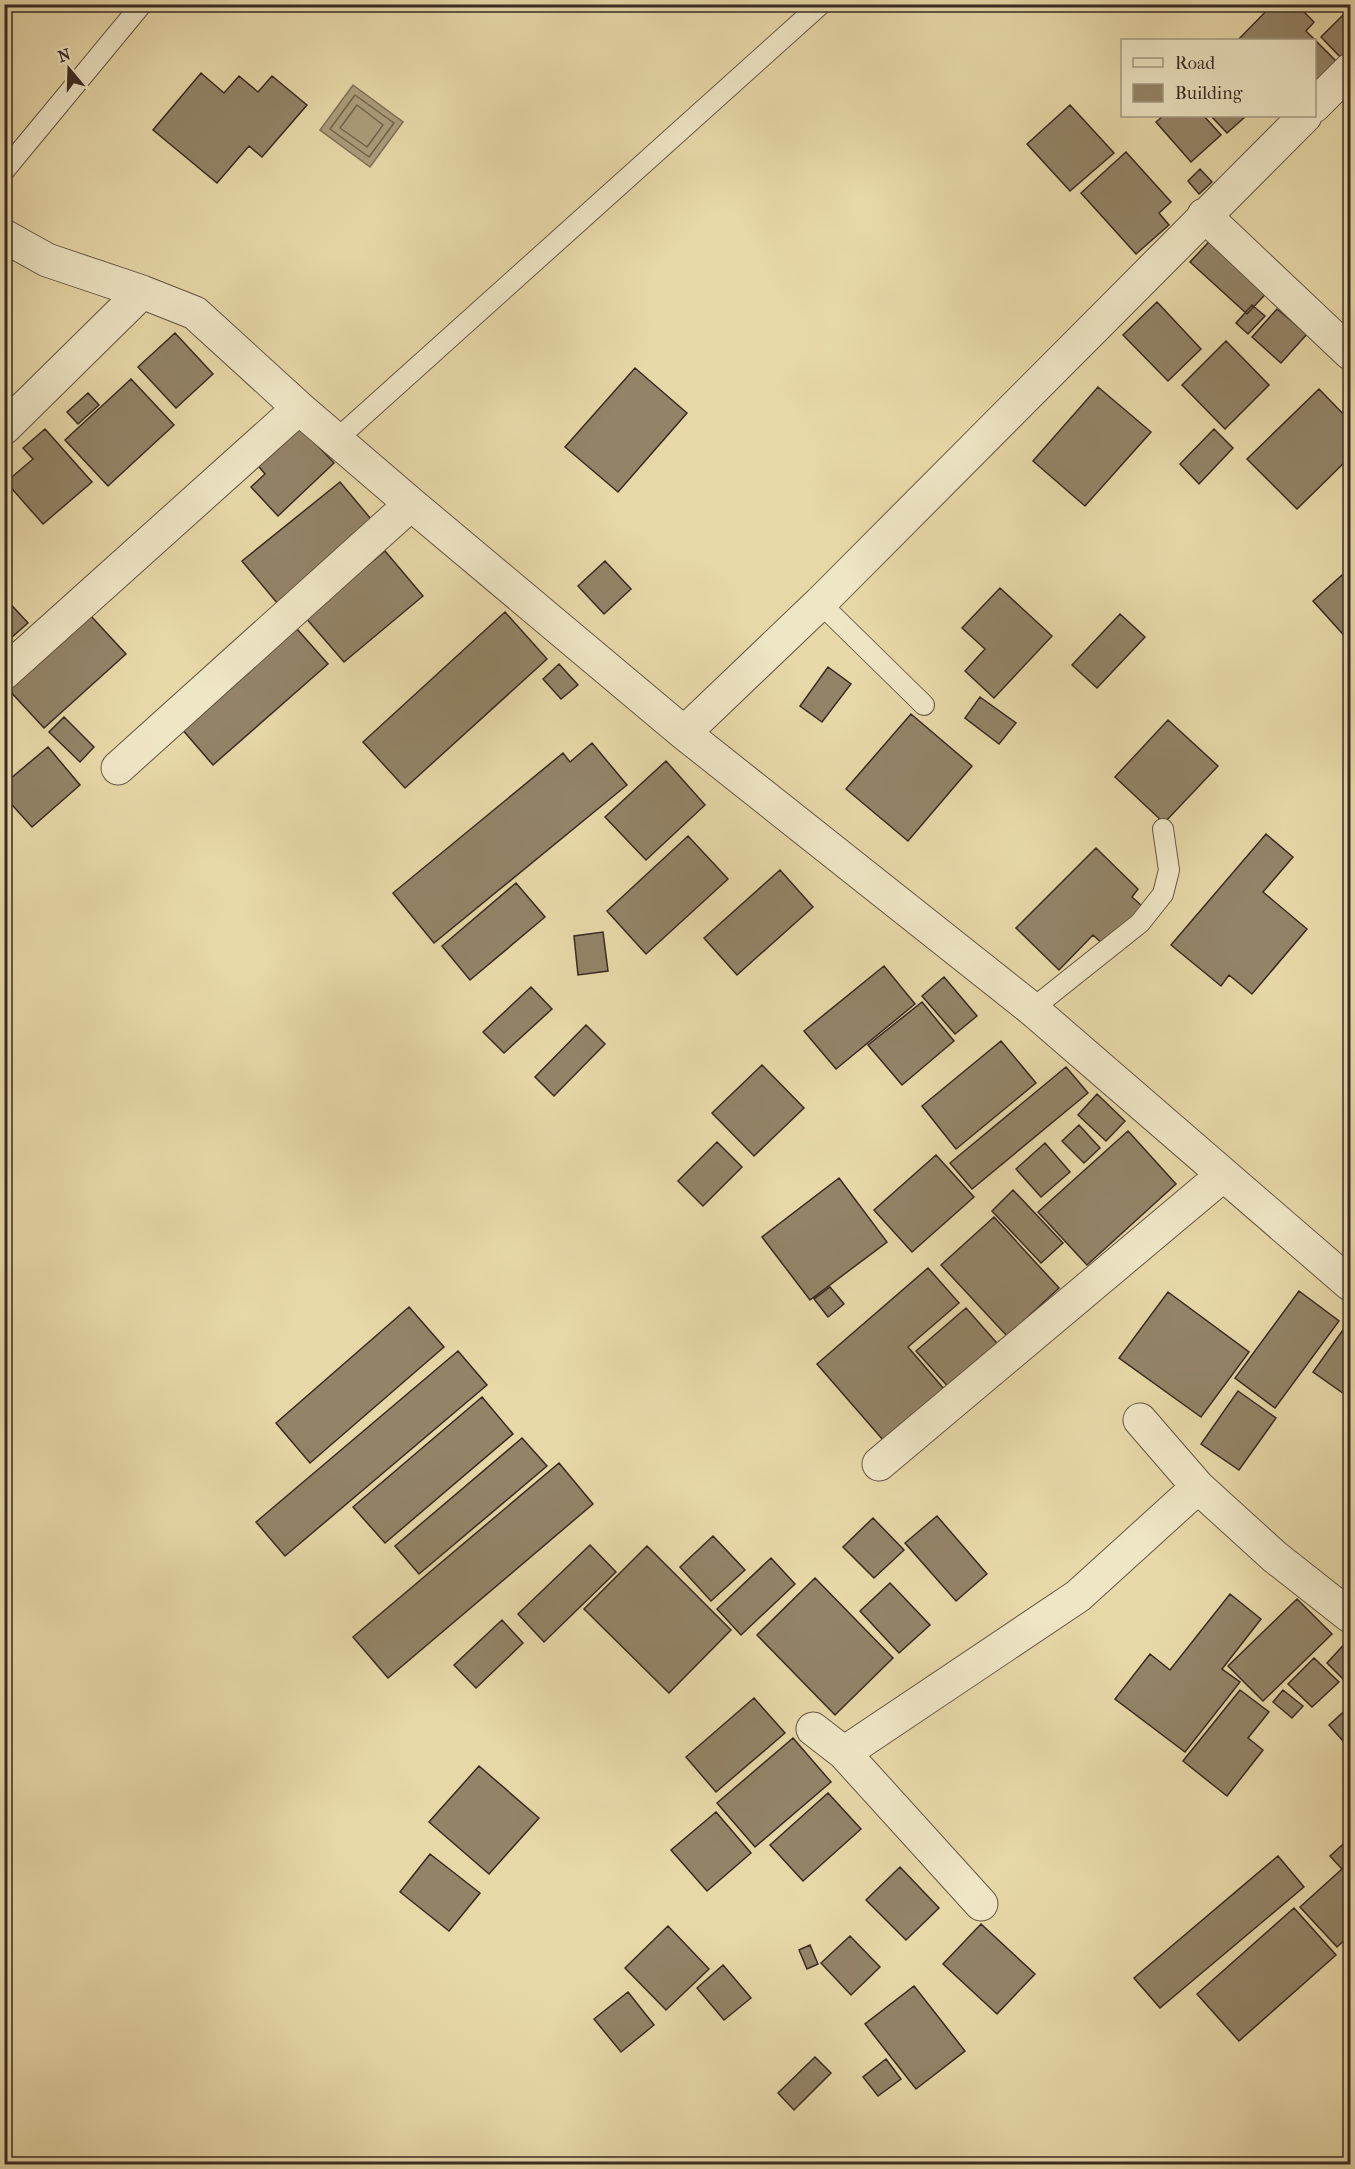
<svg xmlns="http://www.w3.org/2000/svg" width="1355" height="2169" viewBox="0 0 1355 2169" font-family="'IM FELL French Canon',serif">
  <style>
    .water { fill: #ac9d7b; stroke: #7e6f58; stroke-width: 1.5 }
    .lines { fill: none; stroke-linecap: round; stroke-linejoin: round }
    .shore { stroke: #72644f; stroke-width: 1.5 }
    .building { fill: #938468; stroke: #392a23; stroke-width: 1.5 }
    .lane-casing { stroke: #645644; stroke-width: 22 }
    .street-casing { stroke: #645644; stroke-width: 35 }
    .lane { stroke: #efe6c6; stroke-width: 20 }
    .street { stroke: #efe6c6; stroke-width: 33 }
  </style>
  <rect width="100%" height="100%" fill="#e7d8a8"/>
  <filter id="stains"><feTurbulence type="fractalNoise" baseFrequency=".00333" numOctaves="4"/><feColorMatrix values="0 0 0 0 .2 0 0 0 0 .09 0 0 0 0 .02 0 0 0 .5 -.17"/></filter>
  <radialGradient id="worn" r=".72"><stop offset=".6" stop-color="#630" stop-opacity="0"/><stop offset="1" stop-color="#630" stop-opacity=".3"/></radialGradient>
  <path class="water" d="M353,85L403,122L370,167L320,130Z"/>
  <g class="lines">
    <path class="shore" d="M355,95L394,123L369,157L330,129Z
      M357,105L383,125L367,147L340,128Z"/>
  </g>
  <path class="building" d="M1273,4H1296L1314,22L1306,31L1343,68L1323,88L1314,79V40H1238Z
    M1346,12L1350,16V60L1347,64L1321,37Z
    M201,73L224,93L239,76L258,92L272,76L307,105L262,157L249,146L217,183L153,130Z
    M1070,105L1114,153L1070,191L1027,144Z
    M1163,116H1204L1221,135L1191,162L1156,122Z
    M1211,116H1246L1227,133Z
    M1126,152L1171,202L1159,213L1169,225L1136,254L1081,193Z
    M1200,169L1212,182L1199,194L1188,181Z
    M1219,231L1276,283L1247,314L1190,262Z
    M1157,302L1201,349L1168,381L1123,335Z
    M1252,305L1265,316L1248,334L1236,323Z
    M1277,309L1307,334L1281,363L1252,337Z
    M175,333L213,374L176,408L138,367Z
    M1226,341L1269,385L1225,429L1182,385Z
    M635,368L687,413L618,492L565,447Z
    M131,379L174,425L108,486L65,440Z
    M1098,387L1151,432L1085,506L1033,461Z
    M1319,389L1350,421V457L1297,509L1247,459Z
    M88,393L99,405L78,424L67,412Z
    M296,423L334,463L278,516L251,487L265,474L255,462Z
    M45,429L92,482L43,524L6,482L33,459L23,448Z
    M1214,429L1233,448L1199,484L1180,464Z
    M340,482L376,525L278,604L242,561Z
    M385,551L423,596L344,662L305,617Z
    M605,561L631,589L604,614L578,586Z
    M1350,568V642L1313,601Z
    M1000,588L1052,636L994,698L965,671L985,649L962,628Z
    M4,597L28,623L4,644Z
    M505,612L547,659L405,788L363,742Z
    M1120,614L1145,637L1097,688L1072,665Z
    M90,615L126,654L44,728L8,689Z
    M289,620L328,664L213,765L175,721Z
    M559,664L578,685L561,699L543,679Z
    M828,667L851,684L822,722L800,706Z
    M980,697L1016,723L999,744L965,718Z
    M911,714L972,766L908,841L846,789Z
    M64,717L94,747L80,762L49,732Z
    M1168,720L1218,766L1164,823L1115,777Z
    M592,743L627,785L434,943L393,893L563,753L570,762Z
    M48,747L80,785L32,827L4,796V784Z
    M666,761L705,805L646,860L605,817Z
    M1266,834L1293,857L1263,892L1307,929L1252,994L1229,975L1221,986L1171,945Z
    M688,836L728,879L646,954L607,911Z
    M1096,848L1138,889L1132,897L1144,908L1106,947L1093,935L1059,970L1016,928Z
    M780,870L813,907L737,975L704,938Z
    M516,883L545,917L470,980L442,946Z
    M603,932L608,971L578,975L574,936Z
    M884,966L915,1004L836,1069L804,1031Z
    M944,977L977,1016L955,1034L922,996Z
    M531,987L552,1009L504,1053L483,1032Z
    M922,1002L954,1041L902,1085L868,1045Z
    M586,1025L605,1044L554,1096L535,1077Z
    M1001,1041L1036,1083L956,1149L922,1106Z
    M762,1065L804,1108L754,1156L712,1113Z
    M1066,1067L1088,1093L972,1189L950,1163Z
    M1097,1094L1125,1121L1106,1141L1078,1115Z
    M1079,1125L1100,1148L1084,1163L1062,1141Z
    M1128,1131L1176,1184L1087,1265L1038,1212Z
    M717,1142L742,1167L703,1206L678,1181Z
    M1045,1143L1070,1172L1041,1197L1016,1169Z
    M936,1155L974,1197L912,1252L874,1210Z
    M839,1178L887,1242L810,1300L762,1237Z
    M1013,1190L1063,1243L1041,1263L992,1211Z
    M994,1217L1059,1288L1007,1336L941,1265Z
    M928,1268L959,1303L908,1347L950,1396L890,1448L817,1364Z
    M830,1287L844,1304L828,1317L814,1299Z
    M1299,1291L1339,1321L1275,1408L1235,1378Z
    M1168,1292L1249,1352L1201,1417L1119,1358Z
    M409,1307L444,1347L310,1463L276,1423Z
    M966,1308L1010,1358L961,1401L916,1351Z
    M1348,1323L1350,1325V1398L1313,1372Z
    M458,1351L487,1385L285,1556L256,1522Z
    M1238,1391L1276,1418L1239,1470L1201,1444Z
    M482,1397L513,1434L385,1543L353,1507Z
    M522,1438L547,1466L419,1574L395,1546Z
    M559,1463L593,1504L388,1678L353,1637Z
    M937,1516L987,1574L956,1601L905,1543Z
    M873,1518L904,1550L874,1578L843,1547Z
    M713,1536L745,1570L711,1601L680,1567Z
    M590,1545L616,1572L544,1642L518,1614Z
    M647,1546L731,1630L669,1693L584,1609Z
    M771,1558L795,1584L741,1635L717,1609Z
    M815,1578L893,1658L835,1715L757,1635Z
    M890,1583L930,1625L899,1653L860,1611Z
    M1230,1594L1261,1619L1222,1669L1240,1682L1185,1752L1115,1699L1150,1654L1170,1670Z
    M1297,1599L1332,1634L1263,1701L1228,1666Z
    M502,1620L523,1643L476,1688L454,1665Z
    M1350,1638V1686L1327,1663Z
    M1314,1658L1339,1682L1312,1707L1288,1684Z
    M1240,1690L1269,1712L1248,1738L1263,1750L1227,1796L1183,1761Z
    M1283,1690L1303,1706L1292,1718L1273,1702Z
    M754,1698L785,1733L716,1792L686,1757Z
    M1350,1706V1749L1329,1725Z
    M793,1738L831,1782L755,1847L717,1803Z
    M479,1766L539,1818L489,1874L429,1822Z
    M828,1793L861,1829L803,1881L770,1845Z
    M716,1812L751,1853L707,1891L671,1850Z
    M1350,1838V1935L1337,1947L1300,1907L1342,1869L1330,1856Z
    M430,1854L480,1893L449,1931L400,1892Z
    M1278,1856L1304,1887L1160,2008L1134,1978Z
    M900,1867L939,1908L906,1940L866,1900Z
    M1294,1908L1336,1955L1239,2041L1197,1994Z
    M981,1924L1035,1974L997,2014L943,1964Z
    M668,1926L709,1969L666,2010L625,1968Z
    M850,1936L880,1967L851,1995L821,1963Z
    M810,1945L818,1964L807,1969L799,1950Z
    M723,1965L751,1998L724,2020L697,1988Z
    M914,1986L965,2051L916,2089L865,2024Z
    M628,1992L654,2025L621,2052L594,2019Z
    M815,2057L831,2073L794,2110L778,2093Z
    M886,2059L901,2079L878,2096L863,2077Z"/>
  <g class="lines">
    <defs>
      <path id="lane" d="M4,171L142,4
        M337,439L821,4
        M820,603L924,705
        M1032,1009L1140,923L1163,894L1169,870L1163,829"/>
      <path id="street" d="M1314,106L1350,70
        M1204,215L1350,353
        M4,236L47,260L142,292L195,313L299,408L411,504L684,733L1032,1009L1350,1284
        M4,428L142,292
        M4,673L299,408
        M684,733L820,603L1305,116
        M118,768L411,504
        M1140,1420L1198,1487L1275,1557L1350,1616
        M879,1464L1223,1175
        M813,1729L844,1753L981,1904
        M844,1753L1078,1596L1198,1487"/>
    </defs>
    <use href="#lane" class="lane-casing"/>
    <use href="#street" class="street-casing"/>
    <use href="#lane" class="lane"/>
    <use href="#street" class="street"/>
  </g>
  <rect width="1355" height="2169" fill="none" stroke="#e7d8a8" stroke-width="24"/>
  <rect x="6" y="6" width="1343" height="2157" fill="none" stroke="#392a23" stroke-width="3"/>
  <rect x="12" y="12" width="1331" height="2145" fill="none" stroke="#392a23" stroke-width="1.5"/>
  <rect x="1121" y="39" width="195" height="78" fill="#efe6c6" stroke="#a69b85" stroke-width="1.5"/>
  <rect x="1133" y="58" width="30" height="9" fill="#efe6c6" stroke="#a69b85" stroke-width="1.5"/>
  <text x="1175" y="69" font-size="18" fill="#392a23">Road</text>
  <rect x="1133" y="84" width="30" height="18" fill="#938468" stroke="#a69b85" stroke-width="1.5"/>
  <text x="1175" y="99" font-size="18" fill="#392a23">Building</text>
  <g transform="translate(69 69) rotate(341)" stroke="#efe6c6" stroke-width="4.5" paint-order="stroke">
  <path d="M0-4.5L10 22L0 15L-10 22Z" fill="#392a23"/>
  <text y="-9" font-size="16" font-weight="bold" text-anchor="middle" fill="#392a23">N</text>
  </g>
  <rect width="100%" height="100%" filter="url(#stains)"/>
  <rect width="100%" height="100%" fill="url(#worn)"/>
</svg>
